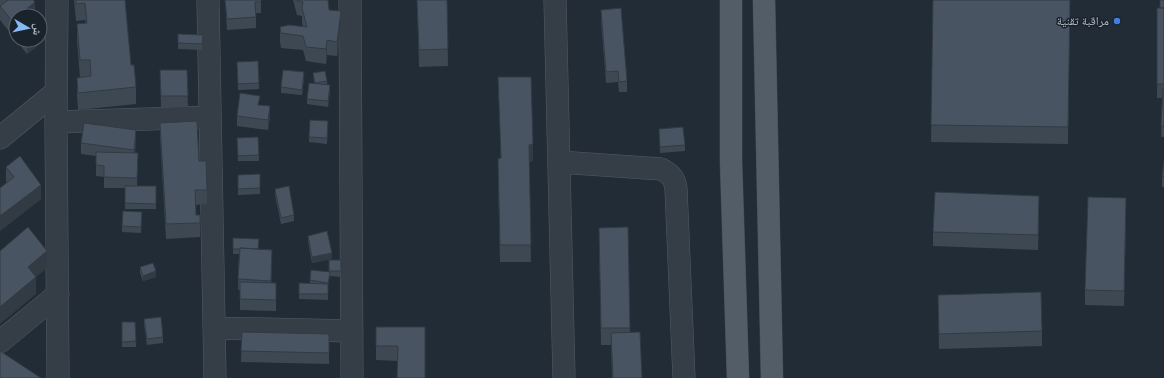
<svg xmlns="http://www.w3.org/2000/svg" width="1164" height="378" viewBox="0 0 1164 378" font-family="Mulish,'Noto Naskh Arabic',sans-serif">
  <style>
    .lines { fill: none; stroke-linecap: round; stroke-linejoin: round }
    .minor-casing { stroke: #525c65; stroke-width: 23 }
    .major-casing { stroke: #3e4751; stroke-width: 23 }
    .minor { stroke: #353e47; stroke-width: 22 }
    .major { stroke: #535d68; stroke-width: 22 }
    .wall { fill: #3e4853 }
    .shaded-wall { fill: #323b44 }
    .building { fill: #485461; stroke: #323b44 }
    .shop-dot { fill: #3f7fe0; stroke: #1a232c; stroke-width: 1.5 }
    .labels { text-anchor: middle; stroke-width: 3; stroke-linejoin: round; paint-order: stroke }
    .poi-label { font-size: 12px; fill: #afb9c4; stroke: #1a232c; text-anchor: end }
  </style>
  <rect width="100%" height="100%" fill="#212c37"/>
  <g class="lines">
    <defs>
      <path id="minor" d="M57,0L56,122L58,378
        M208,0L215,378
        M350,0L352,378
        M555,0L564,378
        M56,122L210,117
        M0,138L56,92
        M559,162L661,169C671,174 675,179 676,189L684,378
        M214,328L352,331
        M0,342L58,294"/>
      <path id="major" d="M731,0V161L738,378
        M764,0L772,378"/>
    </defs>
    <use href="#minor" class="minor-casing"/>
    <use href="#major" class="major-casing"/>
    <use href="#minor" class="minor"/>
    <use href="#major" class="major"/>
  </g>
  <path class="wall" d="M0,0H33L35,16H16V40L15,39V33L12,35L0,20Z
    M74,0H125L131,65L136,87V104L78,110L77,95V78L80,77L77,41V24L86,23L85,20L76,21Z
    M225,0H261V13H256V28L227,30Z
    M293,0H328L329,10L341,25L337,56L327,55L326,64L306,61L303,50L281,48L280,42V27H303L302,22V16L297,15Z
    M417,0H447L448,66L419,67Z
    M933,0H1070L1068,144L931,142Z
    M1164,0V137H1161L1162,98H1157V8H1160Z
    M601,10L627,81V92H619L618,82L606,83L601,21Z
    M178,34L203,35L202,50L178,49Z
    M16,40H45L27,54Z
    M237,62L259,83V89L238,90Z
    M160,70H187L188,107H161Z
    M313,73L327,81V85L330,91L328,107L307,104V99L314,83Z
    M498,77L533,161L529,162L531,262H500L498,176V159L501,158Z
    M304,78L302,95L281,93V87Z
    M260,105L270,117L268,130L237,126V116Z
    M160,123L207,190V204L196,205V215L200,223V237L166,239L160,137Z
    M328,127L327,144L309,142V137Z
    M659,129L685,145V151L660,153Z
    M136,141L135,153H138L137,186H156V209H125V188H104V177L96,176V156L81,154V143Z
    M237,143L259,155V161H238Z
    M1164,162V187H1162V176Z
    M6,167L41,199L0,231V188L7,183L6,181Z
    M260,174V194L238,195V175Z
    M275,189L294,215V221L281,224L275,195Z
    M1039,210L1038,250L933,246V232Z
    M142,212L141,233L122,232V226Z
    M1126,213L1124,306L1085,305V290Z
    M628,227L630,332L642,378H612L611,345H601L599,228Z
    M308,236L332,259L312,263L308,242Z
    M233,238L258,249L272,260L271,283H276V311L240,310V290H238L239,254H233Z
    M329,260H341V277L330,276L328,285V300L299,299V283H310V280L329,272Z
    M140,267L156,277L143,281L140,273Z
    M938,295L1042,331V346L939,349Z
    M144,319L163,337V343L147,345L144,325Z
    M122,322H135L136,347H122Z
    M376,327H425L398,361L376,360Z
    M242,332L329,334V364L241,362Z"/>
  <path class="shaded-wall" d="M35,2V16H18Z
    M341,11V25L337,56V42Z
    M16,18V32L12,35V21Z
    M45,34V40L27,54V48L38,40H40V38Z
    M327,40V55L326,64V49Z
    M304,72V78L302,95V90Z
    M330,85V91L328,107V101Z
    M270,106V117L268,130V120Z
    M136,130V141L134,161V150Z
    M533,144V161L529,162V145Z
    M41,185V199L0,231V216Z
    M1039,196V210L1038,250V235Z
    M1126,198V213L1124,306V291Z
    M272,250V260L271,291V281Z
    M47,251V268L28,284V267Z
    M332,253V259L312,263V257Z
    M156,271V277L143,281V276Z
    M36,277V294L0,324V307Z"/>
  <path class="building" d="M7,0H33L35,2L18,16H16V18L12,21L0,6L7,1Z
    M76,0H125L131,65H134L136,87L78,93L77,78L91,76L90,60H80L77,24L87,23L85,3L76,4Z
    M225,0H261V2H255L256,17L227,19Z
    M297,0H328L329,10L341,11L337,42L327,40L326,49L306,47L303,36L281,33L280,27L289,25L307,27L302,8L303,2L297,1Z
    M417,0H447L448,49L419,50Z
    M933,0H1070L1068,127L931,125Z
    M1160,0H1164V8H1160Z
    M621,8L627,81L619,82L618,71L606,72L601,10Z
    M1157,8H1164V84H1157Z
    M40,27L45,34L40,38Z
    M178,34L203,35L202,44L178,43Z
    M20,40H38L27,48Z
    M258,61L259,83L238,84L237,62Z
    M160,70H187L188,96H161Z
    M283,70L304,72L302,90L281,87Z
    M325,71L327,81L315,83L313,73Z
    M498,77H531L533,144L529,145L531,245H500L498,159L501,158Z
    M309,83L330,85L328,101L307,99Z
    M1163,88H1164V126H1161Z
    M240,93L260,96L258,105L270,106L268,120L237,116Z
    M310,120L328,121L327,138L309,137Z
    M197,121L199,161H206L207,190H195L196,215H200V223L166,224L160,123Z
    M84,123L136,130L134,150L81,143Z
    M683,127L685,145L660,147L659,129Z
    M258,137L259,155L238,156L237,138Z
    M96,152L138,153L137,178L104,177V166L96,165Z
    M20,156L41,185L0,216V188L14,177L6,167Z
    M1164,162V177L1162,176Z
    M260,174V188L238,189V175Z
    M125,186H156V204L125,203Z
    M289,186L294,215L281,218L275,189Z
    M935,192L1039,196L1038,235L933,232Z
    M1088,197L1126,198L1124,291L1085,290Z
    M123,211L142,212L141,227L122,226Z
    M28,227L47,251L28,267L36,277L0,307V251Z
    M628,227L630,328H601L599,228Z
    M327,231L332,253L312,257L308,236Z
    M233,238L259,239L258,249L240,248L239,249H233Z
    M240,248L272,250L271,281L238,279Z
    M329,260H341V271H329Z
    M153,263L156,271L143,276L140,267Z
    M311,270L330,272L328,283L310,280Z
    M240,282L276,283V300L240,299Z
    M299,283L328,284V294H299Z
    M1041,292L1042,331L939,334L938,295Z
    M161,317L163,337L147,339L144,319Z
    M122,322H135L136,341L122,342Z
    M376,327H425V378H397L398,346H376Z
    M242,332L329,334V353L241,351Z
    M640,332L642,378H613L611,333Z
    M0,351L41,378H0Z"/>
  <circle class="shop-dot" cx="1117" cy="21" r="4"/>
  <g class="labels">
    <g class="poi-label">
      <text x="1109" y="25">مراقبة تقنية</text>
    </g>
  </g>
  <g transform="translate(28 28) rotate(99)"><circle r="19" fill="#1a232c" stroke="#565f69"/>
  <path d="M0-3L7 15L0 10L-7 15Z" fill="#86b9f3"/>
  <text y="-6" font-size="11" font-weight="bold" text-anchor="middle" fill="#afb9c4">ش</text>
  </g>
</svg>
